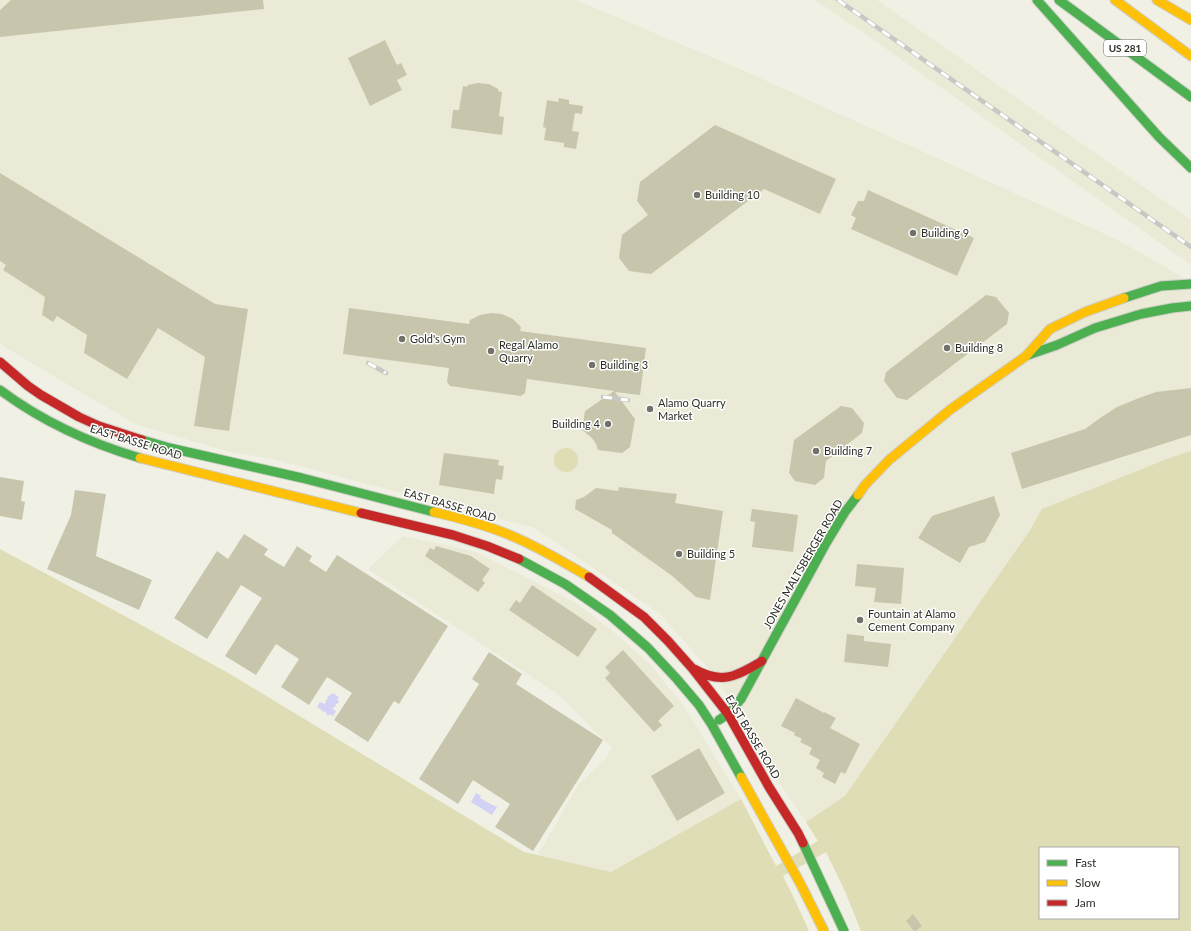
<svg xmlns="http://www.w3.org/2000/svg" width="1191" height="931" viewBox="0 0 1191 931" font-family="Lato,sans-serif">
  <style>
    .built { fill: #eaead6 }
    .green { fill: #deddb5; fill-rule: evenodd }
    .water { fill: #d3d1f4 }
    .building { fill: #c7c6ad }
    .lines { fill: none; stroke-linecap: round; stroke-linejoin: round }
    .fast-casing { stroke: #cecec6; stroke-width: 11 }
    .slow-casing { stroke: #cecec6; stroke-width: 11 }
    .jam-casing { stroke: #cecec6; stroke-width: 11 }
    .fast { stroke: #4caf50; stroke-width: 9 }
    .slow { stroke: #ffc107; stroke-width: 9 }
    .jam { stroke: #c62828; stroke-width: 9 }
    .rail-casing { stroke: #c7c7c4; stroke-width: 4.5 }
    .rail { stroke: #fff; stroke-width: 3; stroke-dasharray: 9; stroke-linecap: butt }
    .poi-dot { fill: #72726a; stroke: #fff; stroke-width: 1.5 }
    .labels { text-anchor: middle; stroke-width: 3; stroke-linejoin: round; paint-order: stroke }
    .shield { fill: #fff; stroke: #6d6d68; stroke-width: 1 }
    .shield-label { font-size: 10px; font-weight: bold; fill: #2e2e27 }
    .poi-label { font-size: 11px; fill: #2e2e27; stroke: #fff; text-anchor: start }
    .street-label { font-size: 11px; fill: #2e2e27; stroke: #fff }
  </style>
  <rect width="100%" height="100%" fill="#f0f0e5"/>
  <path class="built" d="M0,0H576L742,70L1118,240L1191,282V451L1172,457L1042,509L902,759L806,822L764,760L716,677L660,614L535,528L273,459L230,452L135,424L3,346L0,342Z
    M815,0H877L1191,220V265L861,31Z
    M403,536L476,552L576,603L611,630L652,666L683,705L741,799L611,872L538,855L578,785L605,760L612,748L559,695L368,569Z"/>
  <path class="green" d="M554 460a12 12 0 1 1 24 0a12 12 0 1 1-24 0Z
    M1191,451V931H861L844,889L826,852L783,876L794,898L809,931H0V549L134,621L230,674L524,852L611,872L741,799L776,866L818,841L806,822L845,796L1029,532L1042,509L1172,457ZM1040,848H1178V918H1040Z"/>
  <path class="water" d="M332,693L339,697L337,700L339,701L337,704H335L336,705L335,707H334L332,709L336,711L333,716L329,714L328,716L327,715L326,712L321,711L322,710L317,707L320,702L325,704L326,702H325L327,699H328L327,698L329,695L330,696Z
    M476,793L481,796L480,798L492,805H493L497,807L492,815L471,802Z"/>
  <path class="building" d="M11,0H263L264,9L0,37V10Z
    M385,40L397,65L401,63L407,75L397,80L402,90L370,106L348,58Z
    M478,83L489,84L498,89V91L502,92L499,116L504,117L502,135L451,128L453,110H459L463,86L467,87L468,85Z
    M559,98L569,100V104L583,106L582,114L575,113L572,131L579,132L576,149L564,147V143L544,140L546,128L543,127L547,100L558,102Z
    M715,125L836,179L820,214L764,189L651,274L629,271L619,258L622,235L648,215L637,201L640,182Z
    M0,173L215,304L248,309L229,431L194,426L205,357L158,328L127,379L84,353L87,335L57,316L53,322L42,315L45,297L3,270L6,265L0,261Z
    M868,190L974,238L957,276L851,229L856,218L851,215L858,201H864Z
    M986,295L996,297L1009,313L1007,324L907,400L897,398L884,381L886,372Z
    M349,308L469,324L470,320L480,315L491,313L502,314L513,319L521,327L520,331L646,348L640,395L615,392L635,419L630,447L622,453L598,450L596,444L592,438L582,430L585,411L614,391L527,379L525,393L521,396L450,386L447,382L449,368L343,354Z
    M1191,388V435L1022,489L1011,453L1085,429L1100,418L1117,407L1139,398L1156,392Z
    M841,406L852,408L864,423L862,433L826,461L824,478L815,485L795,481L789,473L794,440Z
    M444,453L499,460L498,465L504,466L502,480L496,479L494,494L439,485Z
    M0,477L24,481L21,501L25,502L22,520L0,516Z
    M619,487L677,494L675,503L723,511L710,600L696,597L671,575L612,533V530L575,509L576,500L584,497L596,488L618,491Z
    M75,490L106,494L96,556L152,580L139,610L47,569L71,515Z
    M994,496L1000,515L985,542L969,547L960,563L918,538L932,516Z
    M752,509L798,515L793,552L752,547L755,522L750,521Z
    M244,534L268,549L264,555L284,567L297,546L312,556L309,561L326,572L337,555L448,626L399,704L394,701L368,742L334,720L352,693L327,677L309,705L281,687L299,659L276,644L256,675L225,656L262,598L241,585L207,639L174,618L217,551L228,559Z
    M436,546L471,556L490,569L482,580L485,583L478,592L425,556L430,548L434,550Z
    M857,564L904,568L901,604L874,602L876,588L855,586Z
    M532,585L597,629L578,657L509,610L516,600L520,603Z
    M847,634L864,636V641L891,644L888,667L844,662Z
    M623,650L674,706L658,721L662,725L654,732L605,678L610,673L605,667Z
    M489,652L522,674L516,684L603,740L533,851L495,827L510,804L473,780L458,804L419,779L479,684L472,679Z
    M796,698L824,713V712L836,718L830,728L860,744L845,774L841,772L835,784L822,777L824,773L816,768L820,760L809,754L812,748L800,742L802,739L794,735L795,733L781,726Z
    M699,748L725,793L677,821L651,776Z
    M913,914L922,926L916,931H914L906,921Z"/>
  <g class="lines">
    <defs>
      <path id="fast" d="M1037,0L1159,137L1191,168
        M1059,0L1191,97
        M1124,298L1161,286L1191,284
        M1028,355L1057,345L1095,328L1141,314L1172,308L1191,306
        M0,390C43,422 89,443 140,458
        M142,440L170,448L302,478L434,512
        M519,559L565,584L610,615L648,648L676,678L699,705L712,725L741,777
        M719,720L728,714L741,699L825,545L845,512L858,495
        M803,843L844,931"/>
      <path id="slow" d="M1115,0L1191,56
        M1157,0L1191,20
        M140,458L361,513
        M858,495L865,485L889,460L951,409L1026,356L1050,329L1085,312L1124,298
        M434,512C464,519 494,527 521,540C545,551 567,564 589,577
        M741,777L800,883L824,931"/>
      <path id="jam" d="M0,362L28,386L41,395L79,417L99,426L142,440
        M361,513L453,535L487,546L519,559
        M589,577L644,617L668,641L692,668L728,714L769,787L798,833L803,843
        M694,669C722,685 737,676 762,661"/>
    </defs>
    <use href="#fast" class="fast-casing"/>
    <use href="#slow" class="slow-casing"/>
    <use href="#jam" class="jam-casing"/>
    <use href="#fast" class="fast"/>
    <use href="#slow" class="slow"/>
    <use href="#jam" class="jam"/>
    <defs>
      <path id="rail" d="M838,0L1191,247
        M368,363L386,373
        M603,397L628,400"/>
    </defs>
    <use href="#rail" class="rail-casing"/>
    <use href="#rail" class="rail"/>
  </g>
  <g class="poi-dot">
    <circle cx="697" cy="195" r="4"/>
    <circle cx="913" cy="233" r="4"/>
    <circle cx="402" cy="339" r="4"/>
    <circle cx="947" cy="348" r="4"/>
    <circle cx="491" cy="351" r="4"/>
    <circle cx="592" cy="365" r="4"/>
    <circle cx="650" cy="409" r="4"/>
    <circle cx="608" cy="424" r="4"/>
    <circle cx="816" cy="451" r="4"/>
    <circle cx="679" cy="554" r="4"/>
    <circle cx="860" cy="620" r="4"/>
  </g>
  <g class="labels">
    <rect class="shield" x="1104" y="40" width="42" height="16" rx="3"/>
    <g class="shield-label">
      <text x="1125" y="52">US 281</text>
    </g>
    <g class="poi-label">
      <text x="705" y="199">Building 10</text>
      <text x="921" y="237">Building 9</text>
      <text x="410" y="343">Gold's Gym</text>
      <text x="499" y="349">Regal Alamo<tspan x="499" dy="13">Quarry</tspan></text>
      <text x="955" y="352">Building 8</text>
      <text x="600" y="369">Building 3</text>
      <text x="658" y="407">Alamo Quarry<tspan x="658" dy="13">Market</tspan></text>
      <text x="600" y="428" text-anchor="end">Building 4</text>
      <text x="824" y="455">Building 7</text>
      <text x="687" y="558">Building 5</text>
      <text x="868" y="618">Fountain at Alamo<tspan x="868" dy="13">Cement Company</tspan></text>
    </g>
    <g class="street-label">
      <text transform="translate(136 442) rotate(17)" y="4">EAST BASSE ROAD</text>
      <text transform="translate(450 505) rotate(16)" y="4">EAST BASSE ROAD</text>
      <text transform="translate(803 564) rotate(-60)" y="4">JONES MALTSBERGER ROAD</text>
      <text transform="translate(753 737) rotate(59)" y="4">EAST BASSE ROAD</text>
    </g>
  </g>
  <rect x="1039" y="847" width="140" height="72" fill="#ffffff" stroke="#ababa9"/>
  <rect x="1047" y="860" width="20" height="6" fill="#4caf50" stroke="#ababa9"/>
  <text x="1075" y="867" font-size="12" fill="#2e2e27">Fast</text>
  <rect x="1047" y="880" width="20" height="6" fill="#ffc107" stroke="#ababa9"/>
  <text x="1075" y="887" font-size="12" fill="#2e2e27">Slow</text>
  <rect x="1047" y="900" width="20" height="6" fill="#c62828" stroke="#ababa9"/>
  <text x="1075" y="907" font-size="12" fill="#2e2e27">Jam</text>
</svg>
